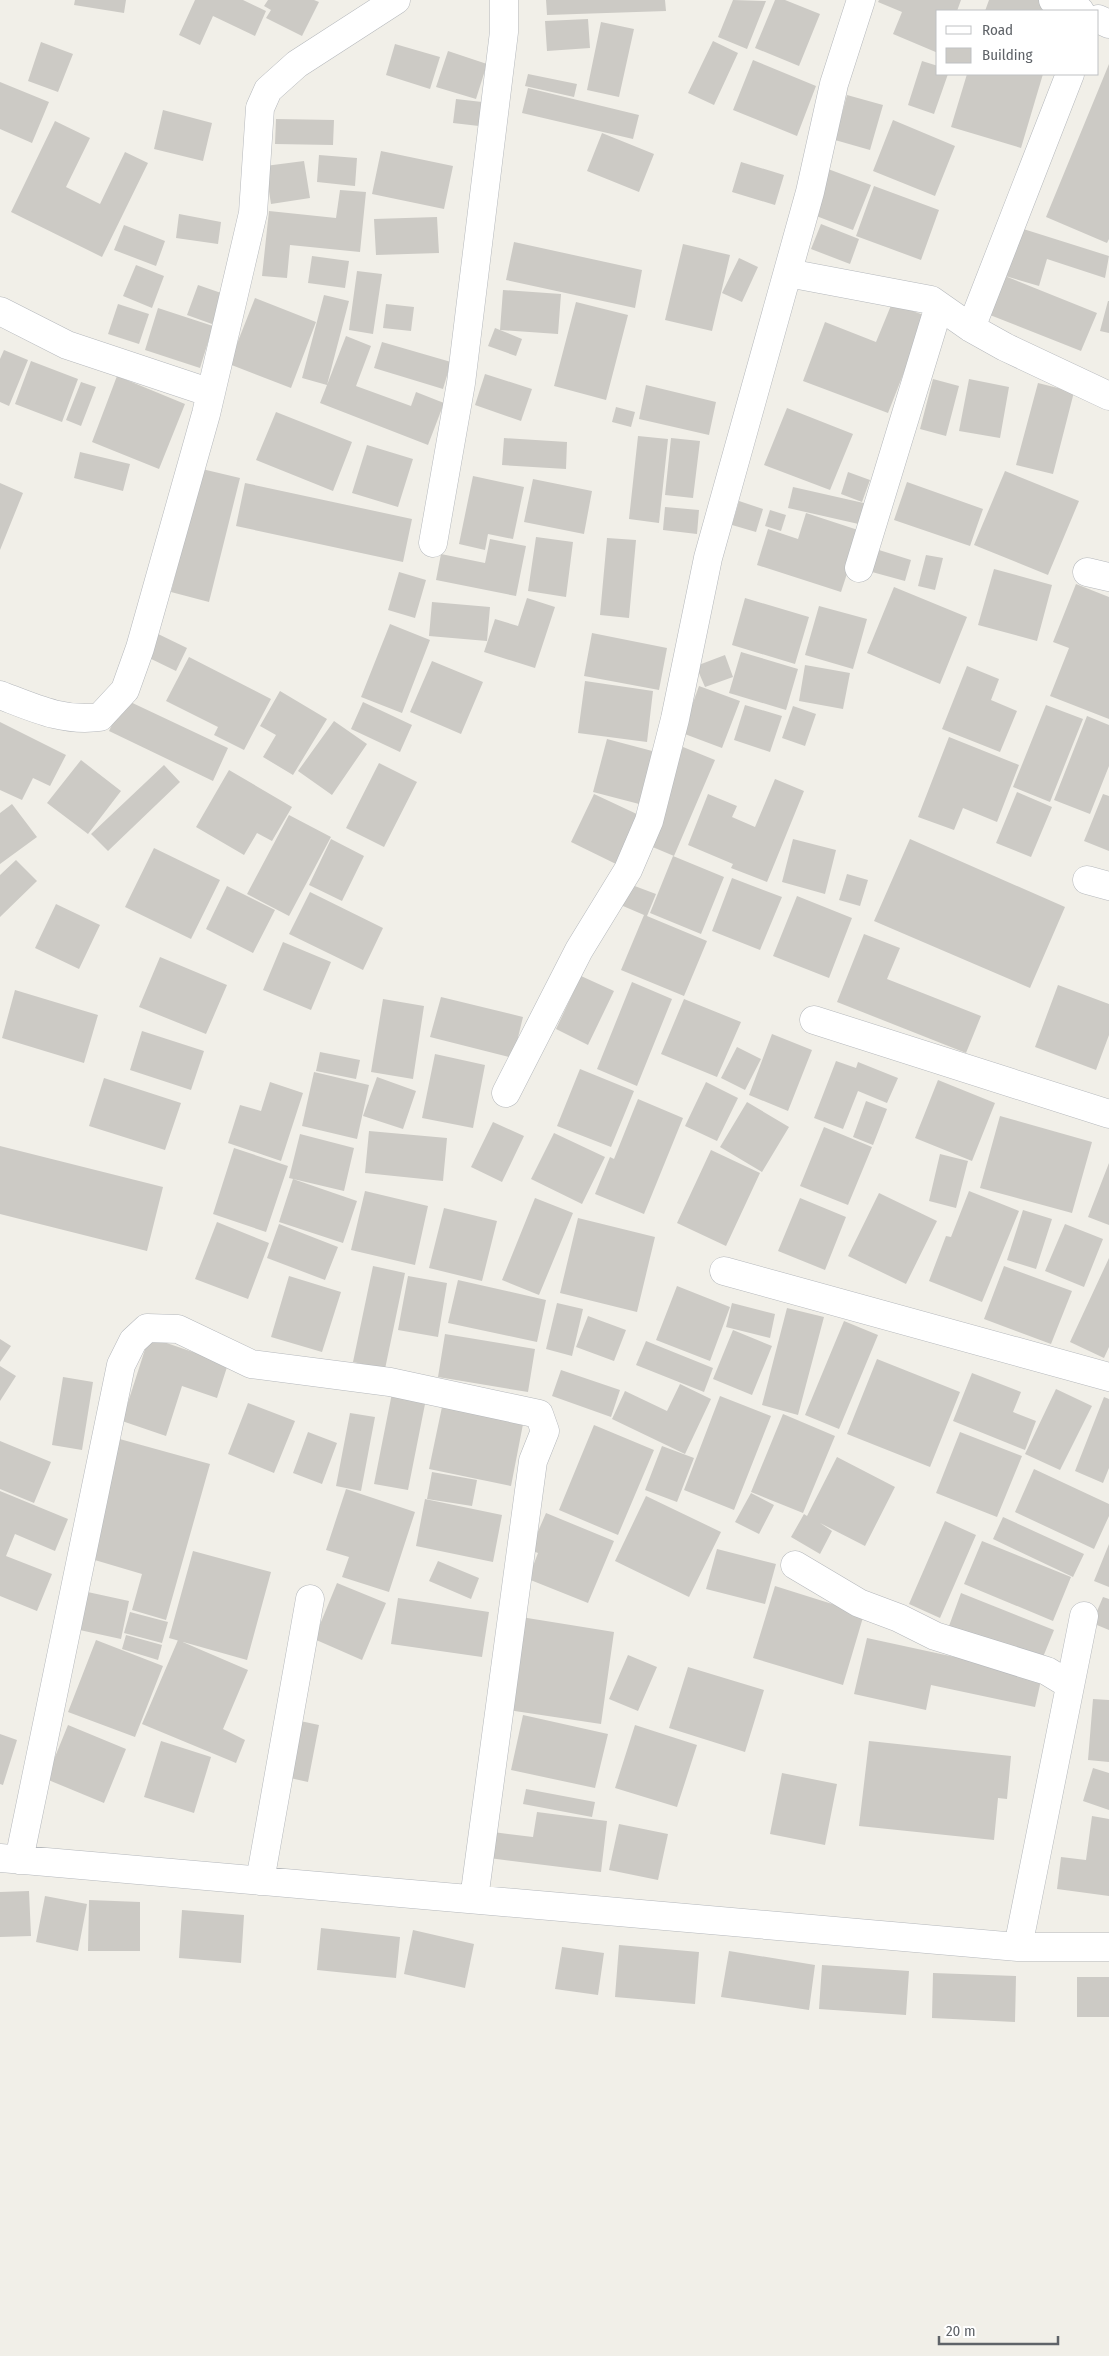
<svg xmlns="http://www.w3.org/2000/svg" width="1109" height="2356" viewBox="0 0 1109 2356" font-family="'Fira Sans Condensed',sans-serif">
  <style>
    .building { fill: #cccac5 }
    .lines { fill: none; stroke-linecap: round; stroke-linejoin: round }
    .minor-casing { stroke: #b5b8bc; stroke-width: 29 }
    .minor { stroke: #fff; stroke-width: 28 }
  </style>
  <rect width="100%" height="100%" fill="#f1efe8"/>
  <path class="building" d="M75,0H126L124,13L74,5Z
    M195,0H243L266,11L255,36L213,16L200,45L179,35Z
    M268,0H314L319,2L302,36L266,18L271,10L264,6Z
    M546,0H665L666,11L547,15Z
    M733,0L766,1L747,49L718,37Z
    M775,0H785L820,14L799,66L755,48Z
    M879,0H961L957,11H938V53L893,34L902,12L878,2Z
    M989,0H1044L1061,11H985Z
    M588,19L590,48L547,51L545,21Z
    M601,22L634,29L619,97L587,90Z
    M713,41L738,53L714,105L688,93Z
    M41,42L73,54L58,92L28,81Z
    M395,44L440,57L430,89L386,75Z
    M448,51L487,64L476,99L436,87Z
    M753,60L816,86L797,136L733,110Z
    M922,61L938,66V74H948L934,114L908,105Z
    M1109,64V239L1107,243L1046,217Z
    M528,74L577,84L574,97L525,86Z
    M967,74H1043L1021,148L951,127Z
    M0,82L49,102L32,143L0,129Z
    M528,88L639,115L633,139L522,113Z
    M847,95L883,105L870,150L835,140Z
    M456,99L482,102L479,126L453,123Z
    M163,110L212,123L203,161L154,149Z
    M276,119L334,120L333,145L275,144Z
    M893,120L955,146L935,196L873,171Z
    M55,121L90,138L66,187L100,204L125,152L148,163L102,257L11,212Z
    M602,133L654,154L639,192L587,171Z
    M381,151L453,166L444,209L372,194Z
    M319,155L357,158L355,186L317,182Z
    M304,161L310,198L271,204L265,166Z
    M741,162L784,175L775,205L732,192Z
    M828,169L871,185L853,230L811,214Z
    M874,186L939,210L921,260L856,236Z
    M340,190L366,192L360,252L290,245L287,278L262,276L269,211L336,218Z
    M179,214L221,222L218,244L176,238Z
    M437,217L439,253L376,255L374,219Z
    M821,224L859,239L850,264L811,249Z
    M124,225L165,241L156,266L114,250Z
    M1017,227L1109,256L1105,278L1047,259L1039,286L1002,275Z
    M514,242L642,270L635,308L506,280Z
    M683,244L730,255L712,331L665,320Z
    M312,256L349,261L345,288L308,283Z
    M739,258L758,267L742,302L722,293Z
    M136,265L164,276L152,308L123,296Z
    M357,271L382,274L373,334L349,330Z
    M1005,276L1097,313L1081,351L990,315Z
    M198,285L224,294L212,324L187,315Z
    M503,290L561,294L558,334L500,330Z
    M324,295L349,301L327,385L302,378Z
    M255,298L316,322L291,388L229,364Z
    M1108,301H1109V333L1100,331Z
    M576,302L628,315L606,400L554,386Z
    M892,303L926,316L888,413L803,381L825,322L876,342Z
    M118,304L149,314L139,344L108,334Z
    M386,304L414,307L411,331L383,328Z
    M158,308L213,326L200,368L145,350Z
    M495,328L522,339L516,356L488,346Z
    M346,336L371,346L356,386L411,406L416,392L444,403L428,445L320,403Z
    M382,342L451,362L443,389L374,368Z
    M4,350L28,360L9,406L0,402V359Z
    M31,361L78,379L62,422L15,404Z
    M485,374L532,389L521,421L475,405Z
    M117,376L185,404L159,469L92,442Z
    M933,379L959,386L946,436L920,429Z
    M969,379L1009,387L1000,438L959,431Z
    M81,382L96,387L81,426L66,420Z
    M1038,383L1074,392L1053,474L1016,465Z
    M646,385L716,402L709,435L639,419Z
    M616,407L635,412L631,427L612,422Z
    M787,408L853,434L830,490L764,465Z
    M276,412L352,442L333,491L256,460Z
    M638,436L668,439L659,523L629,519Z
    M504,438L567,442L566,469L502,465Z
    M671,438L700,441L693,498L665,495Z
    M367,445L413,459L398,507L352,493Z
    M80,452L130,464L123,491L74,478Z
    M202,469L240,478L209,602L171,592Z
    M1005,471L1079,501L1048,575L974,545Z
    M848,472L870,480L862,502L841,494Z
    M473,476L524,487L513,539L488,534L485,550L459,544Z
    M533,479L592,491L584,534L524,522Z
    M907,482L983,509L970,546L894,520Z
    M0,483L23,493L0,550Z
    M245,483L412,519L403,562L236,526Z
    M793,487L868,504L863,525L788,508Z
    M739,501L763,509L756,532L732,525Z
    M665,507L699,510L697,534L663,530Z
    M770,510L786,515L781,531L765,526Z
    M806,513L861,531L841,592L757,565L768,529L798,539Z
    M536,537L573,542L566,597L528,591Z
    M607,538L636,540L629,618L600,615Z
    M490,539L526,546L516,596L436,580L441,554L485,563Z
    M879,550L911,560L905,581L872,572Z
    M926,555L943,558L935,590L918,586Z
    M994,569L1052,585L1037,641L978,625Z
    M399,572L426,580L415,618L388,610Z
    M1076,584L1109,597V719L1050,696L1069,648L1053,642Z
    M894,587L967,617L940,684L867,653Z
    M527,598L555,607L535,668L484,652L495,619L518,626Z
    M745,598L809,617L795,664L732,645Z
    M432,602L490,607L487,641L429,636Z
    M819,606L867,619L853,669L805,655Z
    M390,624L430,640L402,713L361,697Z
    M154,632L187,648L176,671L143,655Z
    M592,633L667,648L659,690L584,676Z
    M741,652L798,669L786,710L729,693Z
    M725,655L733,677L705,687L696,666Z
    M189,657L271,699L244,750L214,735L218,727L166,701Z
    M432,661L483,682L461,734L410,712Z
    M805,665L850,673L843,709L799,701Z
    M967,666L999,679L991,700L1017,711L1000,752L942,729Z
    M585,681L653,691L647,742L578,733Z
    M699,686L740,701L722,748L682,733Z
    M280,691L327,719L293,775L263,757L276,735L260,726Z
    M124,699L228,748L213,781L109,731Z
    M363,702L412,725L400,752L351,729Z
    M745,705L782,716L770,752L734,740Z
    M1046,705L1083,719L1050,802L1013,787Z
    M793,706L816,714L805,746L782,738Z
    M1087,716L1109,725V766L1090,814L1054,800Z
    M334,721L367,744L332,795L298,771Z
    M0,722L66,755L50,786L33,778L22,800L0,790Z
    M949,737L1019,765L997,822L963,808L954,830L918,817Z
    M607,739L656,752L643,805L593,792Z
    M683,747L715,760L674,856L643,843Z
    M81,760L121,791L88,834L47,803Z
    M379,763L417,782L384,847L346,828Z
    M164,765L180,782L108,851L91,834Z
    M229,770L292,807L272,841L257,833L244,855L196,827Z
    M775,779L804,791L767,882L731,868L733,864L688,845L708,794L737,806L732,817L755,827Z
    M1017,792L1052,807L1031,857L996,843Z
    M594,794L641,816L618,865L571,842Z
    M1103,794L1109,796V851L1084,841Z
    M12,804L37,837L0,864V813Z
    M289,815L331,837L289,916L247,894Z
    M331,839L364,856L342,901L309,885Z
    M793,839L836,850L825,894L782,882Z
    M910,839L1065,907L1030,988L874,921Z
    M154,848L220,880L191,939L125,907Z
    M673,856L724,877L701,934L650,913Z
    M16,860L37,881L0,917V875Z
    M847,874L868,880L860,906L839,900Z
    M732,878L782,897L760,950L712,931Z
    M624,882L656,894L647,916L707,941L684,996L621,970L644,915L616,903Z
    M227,886L275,910L253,953L206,929Z
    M310,892L383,928L363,970L289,934Z
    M797,896L852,918L829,978L773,956Z
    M56,904L100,925L79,969L35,948Z
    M864,934L900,948L887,979L981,1016L966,1053L837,1002Z
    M283,942L331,962L311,1010L263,990Z
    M160,957L227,985L206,1034L139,1007Z
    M581,976L614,991L588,1045L556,1029Z
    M632,982L672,999L637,1086L597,1069Z
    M1058,985L1109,1004V1035L1096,1070L1035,1047Z
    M15,990L98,1015L84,1063L2,1038Z
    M441,997L523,1017L513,1058L430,1037Z
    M383,999L424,1006L413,1079L371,1072Z
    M684,999L741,1022L717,1077L661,1054Z
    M142,1031L204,1051L191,1090L130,1070Z
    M772,1034L812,1050L788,1111L749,1095Z
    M737,1047L761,1059L745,1090L721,1078Z
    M320,1052L360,1060L356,1079L316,1071Z
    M435,1054L485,1065L473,1128L422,1118Z
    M836,1061L856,1068L858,1062L898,1078L887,1103L858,1091L843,1129L814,1118Z
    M580,1069L634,1091L611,1147L557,1126Z
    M314,1072L369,1085L357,1139L302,1126Z
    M377,1077L416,1091L403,1129L363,1116Z
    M104,1078L181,1103L165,1150L89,1126Z
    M938,1080L995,1103L972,1161L915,1138Z
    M270,1082L303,1093L281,1161L228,1143L240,1105L261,1111Z
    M706,1082L738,1098L717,1141L685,1126Z
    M638,1099L683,1118L644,1214L595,1194L610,1157L614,1159Z
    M866,1101L887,1109L873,1145L853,1137Z
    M747,1102L789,1127L762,1172L720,1147Z
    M1000,1116L1092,1142L1072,1213L980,1188Z
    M493,1122L524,1136L502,1182L471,1167Z
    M824,1127L872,1147L848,1205L800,1186Z
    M369,1131L447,1138L443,1181L365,1173Z
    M554,1133L605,1157L582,1204L531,1179Z
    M300,1134L354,1148L344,1191L289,1178Z
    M0,1146L163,1187L147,1251L0,1214Z
    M234,1148L288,1166L266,1232L213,1214Z
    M711,1150L760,1173L726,1246L677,1223Z
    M940,1154L968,1161L956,1208L929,1201Z
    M1109,1163V1225L1088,1217Z
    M293,1179L357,1201L343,1243L279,1222Z
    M365,1191L428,1206L415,1265L351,1250Z
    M969,1191L1019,1211L982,1302L929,1281L946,1236L951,1237Z
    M879,1193L937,1221L906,1284L848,1256Z
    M535,1198L573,1213L539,1295L502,1280Z
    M800,1198L846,1217L825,1270L778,1251Z
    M444,1208L497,1221L482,1281L429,1268Z
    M1023,1210L1052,1219L1036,1269L1007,1260Z
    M578,1218L655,1237L637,1312L560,1293Z
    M217,1222L269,1243L248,1299L195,1279Z
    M279,1224L338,1247L325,1280L267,1258Z
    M1065,1224L1103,1239L1084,1287L1045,1271Z
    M1109,1258V1347L1104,1358L1070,1342Z
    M373,1266L405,1273L385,1369L353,1362Z
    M1004,1266L1072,1291L1051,1344L984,1319Z
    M289,1276L341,1292L322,1352L271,1337Z
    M408,1276L447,1283L438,1337L398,1330Z
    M458,1280L546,1300L537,1342L448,1323Z
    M677,1286L730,1307L710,1361L656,1340Z
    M557,1303L583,1309L572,1356L546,1349Z
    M732,1303L775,1314L770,1338L726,1327Z
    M787,1308L824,1317L798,1415L762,1405Z
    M588,1316L626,1330L614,1361L576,1347Z
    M844,1321L878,1335L839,1429L805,1415Z
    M733,1330L772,1346L752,1395L713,1379Z
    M445,1334L535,1349L528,1392L438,1377Z
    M149,1337L228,1364L217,1398L182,1386L166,1436L122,1421Z
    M0,1339L11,1346L0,1362Z
    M646,1341L713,1368L704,1392L636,1365Z
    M877,1359L960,1392L930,1467L847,1434Z
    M0,1366L16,1376L0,1401Z
    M561,1370L620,1390L611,1417L552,1396Z
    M972,1373L1021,1392L1013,1412L1036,1421L1025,1450L953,1421Z
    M63,1377L93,1382L82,1450L52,1445Z
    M680,1384L711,1399L685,1454L612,1419L625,1391L667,1411Z
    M1056,1389L1092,1406L1060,1470L1025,1454Z
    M392,1393L426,1399L408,1490L374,1484Z
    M720,1396L771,1416L734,1510L684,1490Z
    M1104,1397L1109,1399V1468L1103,1483L1075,1471Z
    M443,1402L524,1419L511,1486L429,1469Z
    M248,1403L295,1421L274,1473L228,1454Z
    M350,1413L375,1417L361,1491L336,1486Z
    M783,1414L835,1436L803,1513L751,1492Z
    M594,1425L654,1450L618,1535L559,1510Z
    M308,1432L337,1443L322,1484L293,1473Z
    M960,1432L1022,1456L997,1517L936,1493Z
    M116,1438L210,1464L166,1620L132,1610L142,1574L88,1558Z
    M0,1441L51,1462L34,1503L0,1489Z
    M662,1446L694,1458L677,1502L645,1490Z
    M837,1457L895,1487L865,1546L820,1523L832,1531L820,1554L791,1537L804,1514L807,1516Z
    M1034,1469L1109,1504V1516L1094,1549L1015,1512Z
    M432,1472L477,1480L472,1506L427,1499Z
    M346,1489L415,1512L389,1592L342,1577L349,1557L326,1550Z
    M0,1491L68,1519L55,1551L15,1534L6,1556L52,1574L37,1611L0,1596Z
    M751,1493L774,1505L759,1534L735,1522Z
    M646,1496L721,1532L689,1597L615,1561Z
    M425,1499L502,1515L493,1562L416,1546Z
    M546,1513L614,1541L588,1603L528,1579L538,1553L530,1550Z
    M1003,1517L1084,1554L1073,1577L993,1539Z
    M945,1521L976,1535L940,1618L909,1604Z
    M982,1541L1071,1577L1053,1621L964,1584Z
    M1109,1544V1587L1094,1581Z
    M717,1549L776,1564L765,1604L706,1589Z
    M193,1551L271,1572L247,1660L169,1638Z
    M438,1561L479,1578L471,1599L429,1581Z
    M337,1583L386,1603L362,1660L314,1639Z
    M775,1586L864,1614L843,1685L753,1658Z
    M83,1591L129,1601L121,1639L75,1629Z
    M961,1593L1054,1630L1041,1662L949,1626Z
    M1103,1597L1109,1599V1630L1092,1623Z
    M398,1598L489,1612L482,1657L391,1644Z
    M130,1612L168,1622L162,1643L124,1633Z
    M521,1617L614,1632L601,1724L508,1710Z
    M126,1635L162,1645L158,1660L122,1649Z
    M867,1638L1042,1676L1035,1707L931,1685L926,1710L854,1694Z
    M96,1640L163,1666L135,1737L68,1712Z
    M178,1640L248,1670L223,1729L245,1740L236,1763L142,1724Z
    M628,1655L657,1667L638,1711L609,1699Z
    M688,1667L764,1690L745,1752L669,1728Z
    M1093,1699L1109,1700V1762L1088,1760Z
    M523,1715L608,1734L595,1788L511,1770Z
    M291,1719L319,1725L308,1782L281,1776Z
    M68,1725L126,1749L104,1803L46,1779Z
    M635,1725L697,1745L677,1807L615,1788Z
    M0,1734L17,1740L3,1785L0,1784Z
    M161,1741L211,1757L194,1813L144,1797Z
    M869,1741L1011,1756L1007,1799L998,1798L994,1840L859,1826Z
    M1093,1768L1109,1773V1810L1083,1801Z
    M782,1773L837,1784L825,1845L770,1834Z
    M526,1789L595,1802L592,1817L523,1804Z
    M537,1812L607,1821L601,1872L489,1858L493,1832L533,1837Z
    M1092,1816L1109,1819V1896L1057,1889L1061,1857L1086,1860Z
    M619,1824L668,1834L658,1880L609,1870Z
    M29,1891L31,1936L0,1937V1892Z
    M45,1896L87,1904L78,1951L36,1942Z
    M89,1900L140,1902V1951H88Z
    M182,1910L244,1915L241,1963L179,1958Z
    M321,1928L400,1937L396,1978L317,1970Z
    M413,1930L474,1944L465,1988L404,1974Z
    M619,1945L699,1952L695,2004L615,1997Z
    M562,1947L604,1953L598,1995L555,1989Z
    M729,1951L815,1965L809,2010L721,1997Z
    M822,1965L909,1971L906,2015L819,2009Z
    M933,1973L1016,1976L1015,2022L932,2018Z
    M1077,1977H1109V2017H1077Z"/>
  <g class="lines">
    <defs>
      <path id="minor" d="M1053,0L1080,11
        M1098,19L1109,24
        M788,273L931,300L971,328L1005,347L1109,396
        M0,311L67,345L211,393
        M971,328L1070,74
        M433,543L461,383L504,32V0
        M859,568L939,306
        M1087,572L1109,577
        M0,695C34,708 63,722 100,717L125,690L140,648L206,414L253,213L260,108L268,90L297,64L396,0
        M1087,880L1109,886
        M814,1020L1109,1114
        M506,1093L579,950L628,870L649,821L675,719L708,558L810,192L834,84L861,0
        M724,1271L1109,1377
        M795,1565L859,1603L899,1618L935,1636L1047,1671L1070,1685
        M0,1858L1018,1947H1109
        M19,1860L121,1365L133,1341L147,1328L178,1329L251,1364L390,1382L539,1414L545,1431L533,1461L474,1899
        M260,1881L310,1599
        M1018,1947L1084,1616"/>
    </defs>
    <use href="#minor" class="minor-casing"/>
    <use href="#minor" class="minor"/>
  </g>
  <rect x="936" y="10" width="162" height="65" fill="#ffffff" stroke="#bfc1c3"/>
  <rect x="946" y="26" width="25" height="8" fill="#ffffff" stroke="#bfc1c3"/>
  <text x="982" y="35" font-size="15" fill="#5f6368">Road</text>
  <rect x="946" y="48" width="25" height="15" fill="#cccac5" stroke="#bfc1c3"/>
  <text x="982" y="60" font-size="15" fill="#5f6368">Building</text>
  <path d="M939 2336v8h119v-8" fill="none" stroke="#5f6368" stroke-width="2.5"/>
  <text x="946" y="2336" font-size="15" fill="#5f6368" stroke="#ffffff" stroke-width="4" paint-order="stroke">20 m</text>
</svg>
